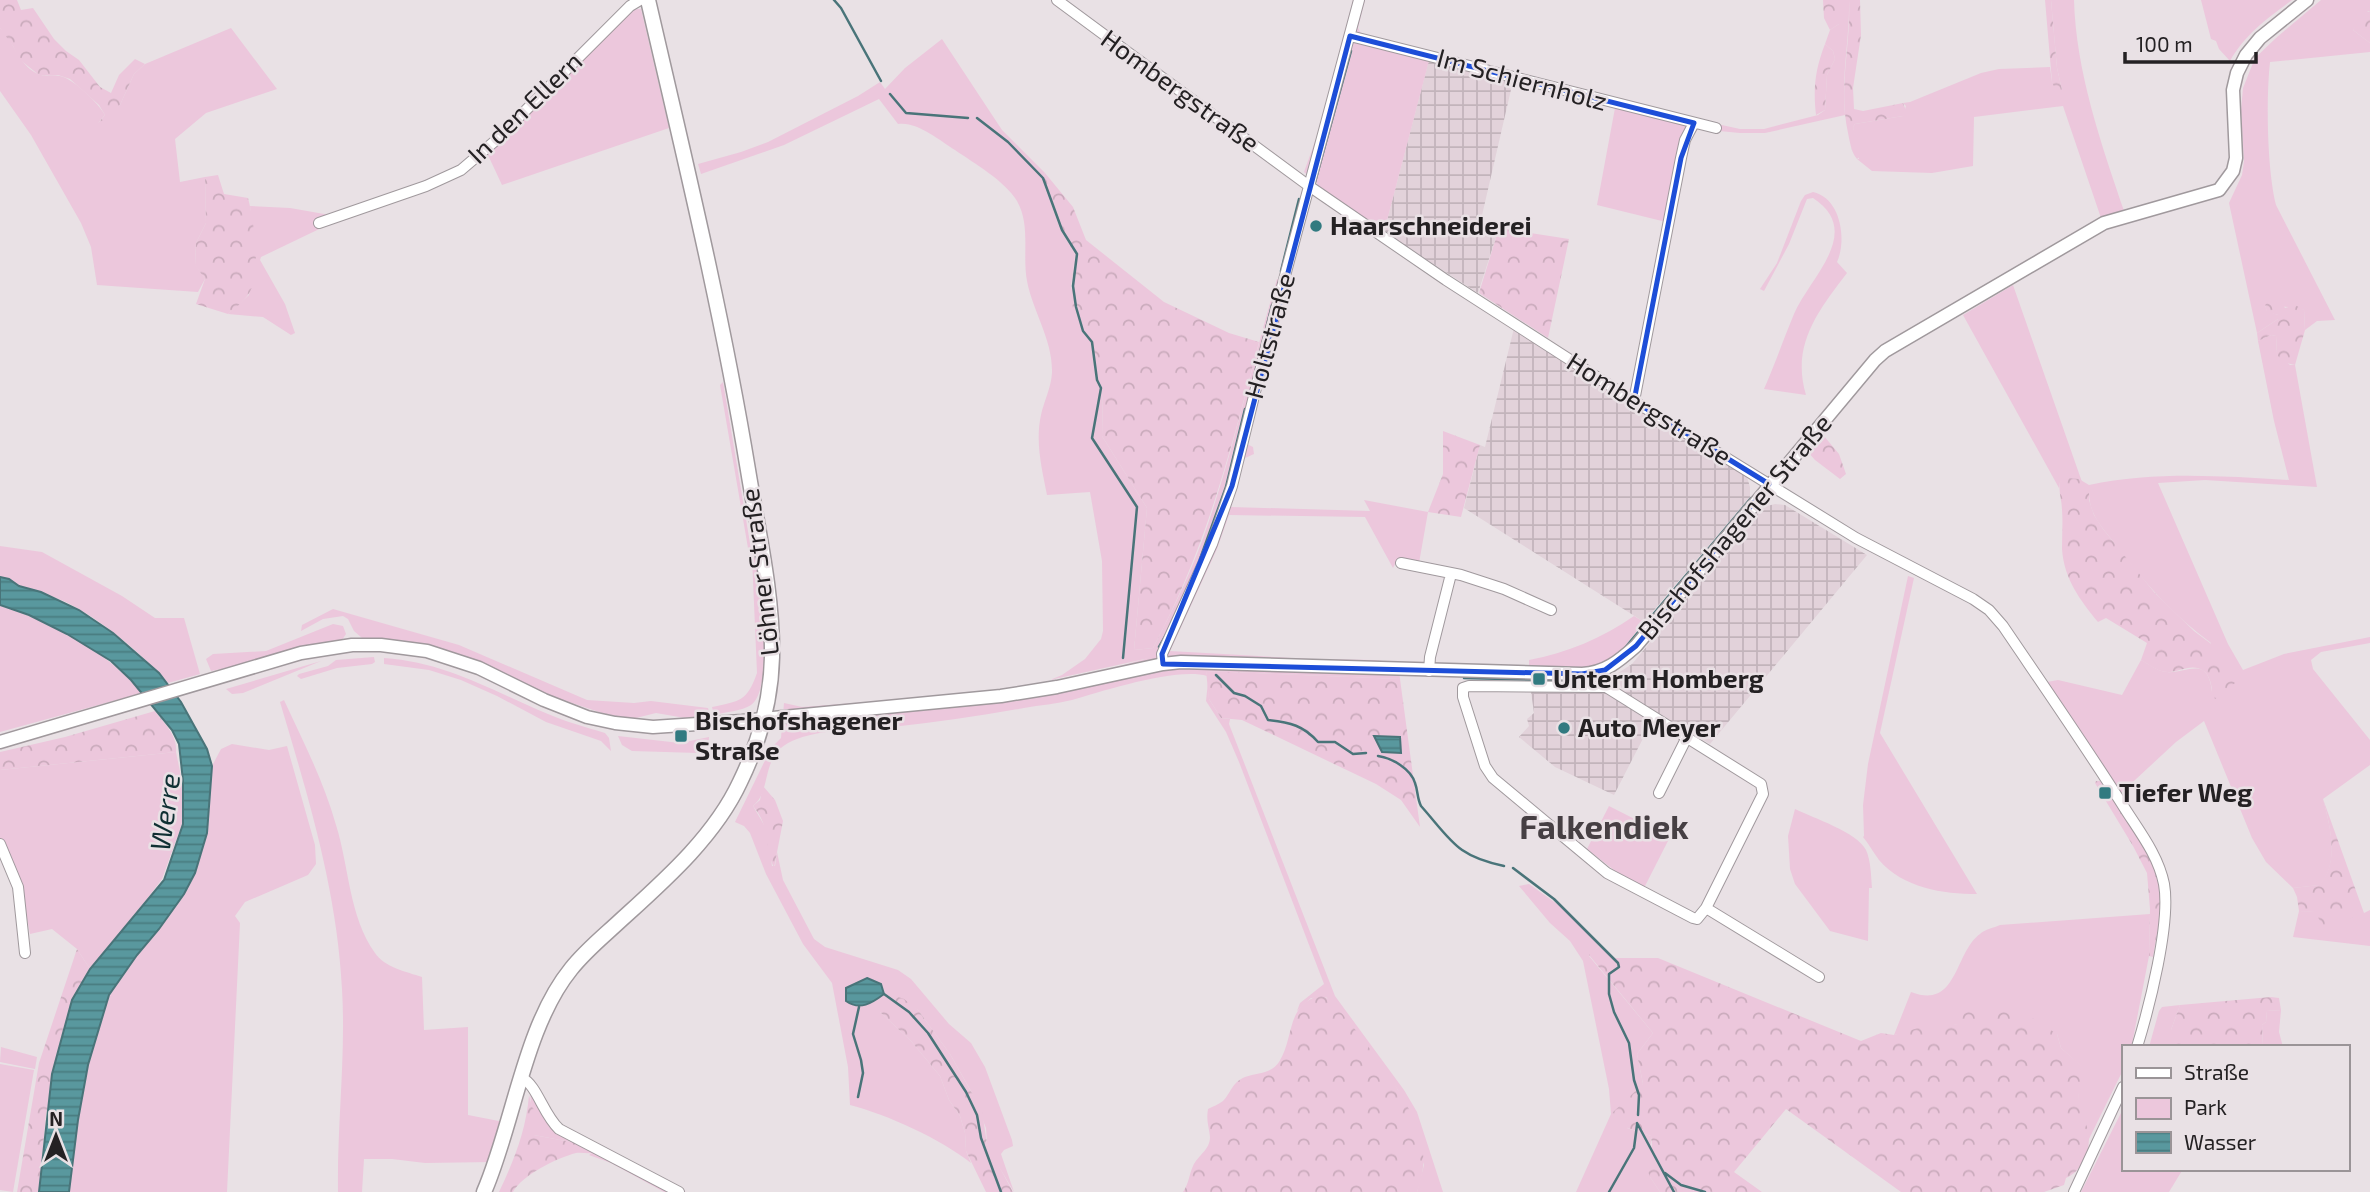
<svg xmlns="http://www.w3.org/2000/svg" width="2370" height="1192" viewBox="0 0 2370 1192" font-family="'Exo 2',sans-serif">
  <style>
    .industrial { fill: url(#industrial-grid) }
    .green { fill: #ecc7dc }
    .forest { fill: url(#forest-crowns) }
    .water { fill: url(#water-rules); stroke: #497479; stroke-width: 2 }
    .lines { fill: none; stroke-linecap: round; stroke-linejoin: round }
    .stream { stroke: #497479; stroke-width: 2.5 }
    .minor-casing { stroke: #a0999d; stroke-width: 12 }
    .tertiary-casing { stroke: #a0999d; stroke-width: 15 }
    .secondary-casing { stroke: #a0999d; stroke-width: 17 }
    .minor { stroke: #fff; stroke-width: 10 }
    .tertiary { stroke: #fff; stroke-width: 12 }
    .secondary { stroke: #fff; stroke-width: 14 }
    .marked { fill: none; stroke: #1d4ed8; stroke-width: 5; stroke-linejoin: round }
    .poi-dot { fill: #317a80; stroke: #e9e1e5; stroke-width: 2.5 }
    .labels { text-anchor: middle; stroke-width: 5; stroke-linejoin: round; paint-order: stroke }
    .street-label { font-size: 26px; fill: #242123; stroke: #e9e1e5 }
    .poi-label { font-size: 26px; font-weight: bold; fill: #242123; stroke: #e9e1e5; text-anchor: start }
    .water-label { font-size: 28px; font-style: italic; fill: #0f3033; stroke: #e9e1e5 }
    .district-label { font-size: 33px; font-weight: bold; fill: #463f43; stroke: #e9e1e5 }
  </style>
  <defs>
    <pattern id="industrial-grid" width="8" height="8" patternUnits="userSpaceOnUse" patternTransform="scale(1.75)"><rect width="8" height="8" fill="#e2d2da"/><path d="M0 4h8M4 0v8" fill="none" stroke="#c2b4bb"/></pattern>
    <pattern id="forest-crowns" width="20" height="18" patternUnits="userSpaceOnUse" patternTransform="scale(1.75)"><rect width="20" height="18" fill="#ecc7dc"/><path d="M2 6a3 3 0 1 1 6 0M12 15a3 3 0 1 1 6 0" fill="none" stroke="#caabbc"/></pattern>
    <pattern id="water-rules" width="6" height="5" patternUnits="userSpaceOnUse" patternTransform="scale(1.75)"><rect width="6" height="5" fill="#59989e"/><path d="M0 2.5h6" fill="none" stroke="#497c80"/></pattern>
  </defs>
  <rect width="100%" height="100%" fill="#e9e1e5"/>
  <path class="industrial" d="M1429,60L1513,81L1480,224L1499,228L1478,293L1384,232Z
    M1514,328L1747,477L1750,487V497L1644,622L1464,508L1480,445L1485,447Z
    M1775,504L1785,505L1867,555L1710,744L1664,717L1652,721L1614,795L1555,767L1519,737L1529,726L1527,719L1534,713L1531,692L1609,693L1622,689L1615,675L1632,664L1763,507Z"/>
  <path class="green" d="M1353,0H1365L1358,28L1362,35L1431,53L1384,232L1318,187L1317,183L1304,172L1317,136Z
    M1839,0H1849C1850,38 1841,76 1845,115L1765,133H1740L1698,129L1687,145L1640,386V399L1629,390L1633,384L1666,222L1597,205L1615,108L1699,120L1740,129H1764L1818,115L1825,110L1827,75L1835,59L1833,51L1825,44L1830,30L1839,24Z
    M2051,0H2074C2076,72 2101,143 2124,211L2101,218L2063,106L1974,117L1973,166L1932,173L1872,171L1857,159H1859L1853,127L1855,124L1903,116L1906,106L1903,103L1910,102L1981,73L1999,69L2050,67L2052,82L2062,90L2057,68Z
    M2201,0H2292C2268,18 2245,34 2230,61L2219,49L2216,41L2211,39Z
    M2321,0H2370V12L2368,11L2353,30L2370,43V52L2270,62C2266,99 2267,169 2276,205L2335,320L2317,321L2305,330L2304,310C2291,306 2279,307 2265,305L2267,311L2278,315V319L2257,333L2229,203L2242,175L2244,161L2241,110L2243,88L2255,58L2276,38Z
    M637,9H641L669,128L502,185L487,153L465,170L338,220L261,257L260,260L285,304L295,333L291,335L263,317L228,314L249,295L255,252L250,206L290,208L330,215L443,176L465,163L630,12Z
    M0,28C15,42 17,64 38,74C45,77 53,74 60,76C73,78 99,104 105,115L98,123L120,105L134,74L145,64L231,28L277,89L206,113L175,139L180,182L205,177L206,223L196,243L195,264L205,279L198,292L97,285L91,247L81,223L31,135L0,91Z
    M942,39L1002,130L1045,173L1042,179L1061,231L1075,254L1071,286L1081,332L1091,342L1096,381L1103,389L1102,436L1147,508L1134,650L1153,648C1174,608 1195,564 1209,521C1236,441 1253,359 1277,279L1290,284L1247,444L1253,447L1254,454L1243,459L1231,507L1370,511L1364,500L1428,512L1419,563L1398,558L1393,568L1365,517L1229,515L1217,549L1170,651L1309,659L1374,660L1398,663L1400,679L1206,671L1207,676C1177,667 1103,691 1072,700C1056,704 1040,705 1024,708C981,716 937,722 892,727C864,729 818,729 792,741C759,756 773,790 753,806L767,830L772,866H775L777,852L783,880L814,939L825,947L898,970L911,979L949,1024L971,1043L985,1067L1012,1140L1013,1146L1004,1150L1001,1154L1014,1192L992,1155L987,1144L986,1128L971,1091L950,1054L918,1010L884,992V989L875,1000L880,997V1012L911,1041L940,1076L949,1100L960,1116L965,1133L966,1151L971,1163C939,1138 888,1115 850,1105L848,1067L832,983L803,944L766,874L750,833L744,826L735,822L771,748L781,738L784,703L802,707L816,706L946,696L1031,686L1090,674L1149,658L1050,680L1062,675L1085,659L1101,639L1103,631L1102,561L1090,492L1047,495C1042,469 1035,442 1041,415C1044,401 1051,388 1052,373C1053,340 1033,312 1027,281C1022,254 1031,226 1017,201C1004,180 975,164 955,150C939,140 917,121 898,124L879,99L784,145L701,174L698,164L741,152L768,142L858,96L880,82L885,89L905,68Z
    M1813,192C1841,198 1847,240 1837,262L1847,273C1818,311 1791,345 1806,395L1764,389C1775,364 1784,338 1794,314C1809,278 1865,232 1813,198L1807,199L1789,244L1764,291L1760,289L1777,263L1801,201L1805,195Z
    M2013,285L2082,482L2079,479L2060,482L2059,488L1963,315Z
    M2271,335L2276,336L2277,354L2290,365H2295L2317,487L2205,480L2158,483L2228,644L2243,670L2284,654L2370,637V643L2321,652L2311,660L2313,669L2370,740V765L2323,799C2330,826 2340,862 2320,885L2293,888L2266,862L2252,838L2204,721L2176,742L2121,793L2047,682L2058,680L2122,695L2141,660C2149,664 2157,671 2166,672C2187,674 2208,654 2212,692L2211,643C2174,616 2145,583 2117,547C2109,535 2098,525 2093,512C2089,503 2089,495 2089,485C2155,471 2222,476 2289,480L2274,421L2258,341Z
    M723,382L751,549L748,548L720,385Z
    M0,546L42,552L122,596L155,618H184L200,674L168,683C140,652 103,621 66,602C53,596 38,593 25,588C15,585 10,579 0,578Z
    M752,557L756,559C761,585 774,690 751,705C742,711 725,712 714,715L712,707C741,701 747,701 757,673Z
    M1908,576L1914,578L1880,733L1977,894C1943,894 1903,888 1879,860C1873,852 1869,844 1863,837L1864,836L1863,805L1868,764Z
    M0,605C52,623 106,650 142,693L0,732Z
    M333,609L459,645L587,700L634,703L651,701L708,708L710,716L685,718L656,713L632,719L602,713L551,696L479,661L453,652L400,640L362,638L354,631L348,619L343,616L323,619L301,631L302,625Z
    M1634,616L1644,622C1631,638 1616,661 1595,666C1577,671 1548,667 1529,666V660C1567,653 1602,638 1634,616Z
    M333,624L343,626L346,634L342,640C297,646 255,662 211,671L206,659L213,654L266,651Z
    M374,657L375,662L372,664L337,668L301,679L297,676L299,674L328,666L336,660Z
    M384,658C445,662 493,691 548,714C566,722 586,727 605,733L609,738L611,751L601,741L546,722L497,696L461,680L429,670L384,664Z
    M321,661L243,693L232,694L226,689Z
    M1208,682L1209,699L1221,718L1230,719L1229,724L1335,996L1404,1090L1417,1112L1443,1192H1417L1424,1165L1398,1090L1326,997L1311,998L1297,1011L1300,1003L1324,984L1239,762L1226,732L1206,701Z
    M284,700C303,741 324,782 336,825C349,866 349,917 375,953C384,967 407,972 422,977L424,1030L468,1027V1115L504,1122L493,1162L425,1163L392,1159H364L362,1192H338C337,1124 346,1056 342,989C337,890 308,796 280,702Z
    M618,736L680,743L709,737L708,751L698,753L632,751L622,745Z
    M232,744L269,750L287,746L315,845L316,864L308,875L245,902L235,916L240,923L227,1192H69L78,1120L88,1065L109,995L137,955L159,929L207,833L212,766L221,749Z
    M176,752L182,781V824L162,879L126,927L90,969L77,949L52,929L30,934L20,881L9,853L0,839V770Z
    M1609,806L1670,837L1644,888L1619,874L1587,849Z
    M1795,809C1813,818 1857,832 1866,850C1871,861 1871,876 1872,888H1869L1868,941L1830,931L1795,884L1790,869L1788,836Z
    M1529,884L1567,911L1599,946L1589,956L1653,1033L1637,1054L1643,1084L1627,1128L1651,1136L1650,1177L1660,1192H1576L1611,1114L1609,1089L1583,961L1570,941L1550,923L1519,886Z
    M2370,910V946L2293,937L2299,911L2364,913Z
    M2150,914L2149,956L2133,1039L2131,1047H2123V1070L2088,1141C2088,1130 2084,1124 2081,1114C2076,1098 2079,1083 2083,1068L2061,1048L2057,1034L1959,1024L1894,1035L1911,992C1958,1010 1954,953 1980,934C1985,929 1994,928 2000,925Z
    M2180,1005L2171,1030V1047H2149L2159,1011L2162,1007Z
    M2281,1010L2279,1032L2283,1047H2263L2262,1025L2266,1022L2267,1011Z
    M1,1047L37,1057L35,1069L0,1062Z
    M0,1064L34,1070L13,1192L0,1190Z
    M530,1091L548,1120L659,1180L686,1192H664L611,1163L589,1155L592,1153L576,1143L534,1135Z
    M2123,1109V1169H2183L2169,1192H2081Z"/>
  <path class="forest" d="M0,0H17L21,10L33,8L54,39L66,51L79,60L100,87L111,93L119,75L135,59L145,64L134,74L120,105L94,135L92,131L105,115L99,105L70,79L58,75H39L19,59L13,46L0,28Z
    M1823,0H1839V24L1830,30L1824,18Z
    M1849,0H1860L1861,35L1853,88L1854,109L1863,111L1903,103L1907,113L1903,116L1855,124L1853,127L1861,156L1857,159C1851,152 1850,142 1848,133C1838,87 1851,46 1849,0Z
    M2045,0H2051L2057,68L2062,90L2060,92L2056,91L2052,82Z
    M2363,11L2370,12V43L2353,30Z
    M1825,44L1833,51L1835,59L1827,75L1825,110L1816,115C1813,88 1815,70 1825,44Z
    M1045,173L1073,207L1086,240L1164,302L1229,333L1259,342C1231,450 1206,549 1153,648L1134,650L1147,508L1102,436L1103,389L1100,388C1093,374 1096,358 1091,344C1089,339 1083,336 1080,331C1068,308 1072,279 1075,254L1061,231L1042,179Z
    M218,175L224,194L248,198C254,220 262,277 248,295C243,302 235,308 228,314L196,304L205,279L195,265L196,243L206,223L205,177Z
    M1499,228L1569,239L1548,338L1479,293Z
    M2272,299H2280L2285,308L2295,305L2304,310L2305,330L2295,365L2282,362L2277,354L2276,336L2271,335L2258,341L2257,333L2278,319V315L2267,312L2265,305Z
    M1443,431L1480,445L1461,517L1428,512L1443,474Z
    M1824,436L1839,454L1846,474L1840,479L1815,460L1807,451Z
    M2067,478L2079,479L2089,485V500L2094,515L2103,529L2154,592L2194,631L2218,649L2230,669L2235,683L2215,699C2211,690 2212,679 2205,672C2191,660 2176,676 2161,671C2154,669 2147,663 2141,660L2147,643L2106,618L2098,622C2080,600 2064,579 2062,549C2062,536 2063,522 2062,510C2062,500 2058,492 2060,482Z
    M1206,671L1400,679L1420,827L1401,800L1376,784L1242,720L1221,718L1209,699Z
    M155,711C164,723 178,736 176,752L0,770V752L65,737Z
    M2096,781H2100C2122,810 2160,859 2161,896C2162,916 2156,937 2153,957L2149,956L2150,909L2147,873L2133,846L2095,783Z
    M763,786L775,800L783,821L774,868C763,845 772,829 753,806L760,800Z
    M2323,799L2364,913L2324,928L2315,912L2299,911L2297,897L2293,888L2319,885C2340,863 2330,826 2323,799Z
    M1599,946L1615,958H1658L1861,1041L1881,1033L1894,1035L1918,1028L1958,1024L1970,1003L2034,1019L2057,1034L2061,1048L2084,1068C2081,1079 2078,1089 2079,1100C2080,1110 2084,1117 2087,1127C2093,1147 2084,1170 2066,1178L2064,1185L2044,1192H1901L1786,1109L1734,1172L1762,1192H1660L1650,1177L1645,1163L1652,1145L1651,1136L1616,1124L1611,1114L1643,1084L1637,1054L1653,1033L1589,955Z
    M77,949L90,969L72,1000L46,1114L39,1192H17L39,1063Z
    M884,992L904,999L918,1010L950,1054L982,1111L987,1144L1013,1192H986L966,1151L965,1133L960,1116L949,1100L940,1076L911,1041L880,1012V997Z
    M1321,995C1337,1000 1388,1073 1398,1090C1408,1106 1419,1126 1422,1145C1425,1161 1423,1176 1417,1192H1183C1189,1183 1189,1175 1193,1166C1198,1155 1210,1150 1210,1137C1209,1126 1206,1122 1208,1109C1212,1107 1219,1104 1223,1101C1231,1093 1232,1082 1245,1077C1257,1073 1271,1074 1279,1062C1295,1037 1285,1005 1321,995Z
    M2271,997L2279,998L2281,1010L2267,1011L2266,1022L2262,1025L2263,1047H2171V1030L2180,1005Z
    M529,1095L532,1107L545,1121L542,1128H535L534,1135L576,1143L592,1150V1153C587,1154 581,1152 576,1153C557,1158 522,1175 513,1192H499C514,1160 526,1131 529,1095Z"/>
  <path class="water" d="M0,577L9,579L19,586L41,592L79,610L113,633L159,673L181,702L207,749L212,766L207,833L195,873L184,894L159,929L137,955L109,995L88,1065L78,1120L69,1192H39L52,1074L72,1000L90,969L164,880L183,824V781L179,744L172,730L131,680L111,661L67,634L29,615L0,605Z
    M1374,736L1400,737L1401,753L1382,752Z
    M867,978L881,984L884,994C872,1003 860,1011 846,1001V988Z"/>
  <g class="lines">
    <path class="stream" d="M834,0L841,8L881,81
      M890,94L906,113L968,118
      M977,118L1008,142L1043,178L1062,230L1077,254L1073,286L1076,307L1083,331L1092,342L1097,380L1101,388L1092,438L1137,507L1123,658
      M1315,182L1351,51
      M1281,271L1299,199
      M1255,373L1272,305
      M1200,559L1226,487L1245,409
      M1159,647L1166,635
      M1624,649L1751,498
      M1216,675L1234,693L1245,696L1261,706L1268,720C1290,722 1304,726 1318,742H1335L1353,754L1366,753
      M1464,678L1586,681
      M1378,756C1392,758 1411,769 1415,783C1418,791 1417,798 1421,806C1452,841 1456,856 1504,866
      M1513,868L1554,899L1618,963L1619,967L1609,974V994L1614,1012L1629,1043L1634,1080L1639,1095L1638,1115
      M884,994L909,1012L928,1033L966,1092L977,1115L981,1138L1001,1192
      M858,1097L863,1073L861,1060L853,1034L859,1007
      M1637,1123L1674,1192
      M1665,1173L1681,1185L1705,1192
      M1609,1192L1634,1148L1637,1125"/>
    <defs>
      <path id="minor" d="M1057,0L1309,186L1446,280L1634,401L1856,538L1973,599L1989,610L2003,626C2043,685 2084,744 2122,804C2138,830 2158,854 2164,884C2171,923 2149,1008 2137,1047
        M1350,36L1716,128
        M319,223L426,186L461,170L495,141L630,6L640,0
        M1634,401L1681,158L1685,140L1694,123
        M1401,563L1461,575L1504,589L1551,610
        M1163,664L1162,654L1212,544L1232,486L1267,343L1359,0
        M1429,671L1430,657L1451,574
        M1598,672L1606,687L1469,686L1463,688V697L1485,766L1493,778L1607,873L1693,918L1697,919L1706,908L1763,794L1761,784L1606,687
        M1659,793L1687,737
        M0,844L18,887L25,953
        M1706,908L1819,977
        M522,1078C537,1085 543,1114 559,1129L679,1192
        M2074,1192L2123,1087"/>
      <path id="tertiary" d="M0,742L301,653L352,645H381L427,651L479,668L544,700L587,717L615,723L653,727L742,721L1001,696L1057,687L1163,664L1181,662L1582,674C1605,673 1619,661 1636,646L1875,360L1885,351L2104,223L2219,190L2233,171L2236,158L2233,90L2237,73L2246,55L2260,38L2307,0"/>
      <path id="secondary" d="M484,1192C514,1123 524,1027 571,969C586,950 605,935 622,919C665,880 715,836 740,782C759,743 771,700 772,657C773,595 758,531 748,470C722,312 684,156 648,0"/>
    </defs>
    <use href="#minor" class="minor-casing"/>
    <use href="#tertiary" class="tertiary-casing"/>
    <use href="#secondary" class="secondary-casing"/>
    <use href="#minor" class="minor"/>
    <use href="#tertiary" class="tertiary"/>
    <use href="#secondary" class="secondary"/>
  </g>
  <path class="marked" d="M1350,36L1694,123L1681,158L1634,401L1769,484L1636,646L1605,670L1582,674L1163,664L1162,654L1232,486Z"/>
  <g class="poi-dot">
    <circle cx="1316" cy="226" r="7"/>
    <rect x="1532" y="672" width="14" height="14" rx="3.5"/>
    <circle cx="1564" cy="728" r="7"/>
    <rect x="674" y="729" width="14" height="14" rx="3.5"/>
    <rect x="2098" y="786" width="14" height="14" rx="3.5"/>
  </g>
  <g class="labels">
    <g class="street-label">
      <text transform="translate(1522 80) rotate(15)" y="9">Im Schiernholz</text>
      <text transform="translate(1180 91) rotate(36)" y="9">Hombergstraße</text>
      <text transform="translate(525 108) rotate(-44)" y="9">In den Ellern</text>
      <text transform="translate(1270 336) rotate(-75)" y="9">Holtstraße</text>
      <text transform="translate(1649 409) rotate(32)" y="9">Hombergstraße</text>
      <text transform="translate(1735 527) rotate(-50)" y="9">Bischofshagener Straße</text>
      <text transform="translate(760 572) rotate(-97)" y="9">Löhner Straße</text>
    </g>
    <g class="poi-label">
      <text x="1330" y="235">Haarschneiderei</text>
      <text x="1553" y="688">Unterm Homberg</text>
      <text x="695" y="730">Bischofshagener<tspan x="695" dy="30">Straße</tspan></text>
      <text x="1578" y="737">Auto Meyer</text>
      <text x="2119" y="802">Tiefer Weg</text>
    </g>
    <g class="water-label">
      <text transform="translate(165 812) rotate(-82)" y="10">Werre</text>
    </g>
    <g class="district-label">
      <text x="1604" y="839">Falkendiek</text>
    </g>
  </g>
  <rect x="2122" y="1045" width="228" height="126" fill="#e9e1e5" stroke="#9a9497" stroke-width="2"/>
  <rect x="2136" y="1068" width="35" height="10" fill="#ffffff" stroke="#9a9497" stroke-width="2"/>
  <text x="2184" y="1080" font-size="21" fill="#242123">Straße</text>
  <rect x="2136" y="1098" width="35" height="21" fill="#ecc7dc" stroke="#9a9497" stroke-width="2"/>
  <text x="2184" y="1115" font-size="21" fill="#242123">Park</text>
  <rect x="2136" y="1132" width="35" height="21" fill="url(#water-rules)" stroke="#9a9497" stroke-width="2"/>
  <text x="2184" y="1150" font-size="21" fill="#242123">Wasser</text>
  <g transform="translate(56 1136)" stroke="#e9e1e5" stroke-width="5" paint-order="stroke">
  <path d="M0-5L12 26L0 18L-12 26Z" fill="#242123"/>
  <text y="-10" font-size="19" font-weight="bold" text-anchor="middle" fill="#242123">N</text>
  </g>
  <path d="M2125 52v10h131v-10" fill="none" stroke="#242123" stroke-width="3.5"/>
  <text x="2136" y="52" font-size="21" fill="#242123" stroke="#e9e1e5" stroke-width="5" paint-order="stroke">100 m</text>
</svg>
